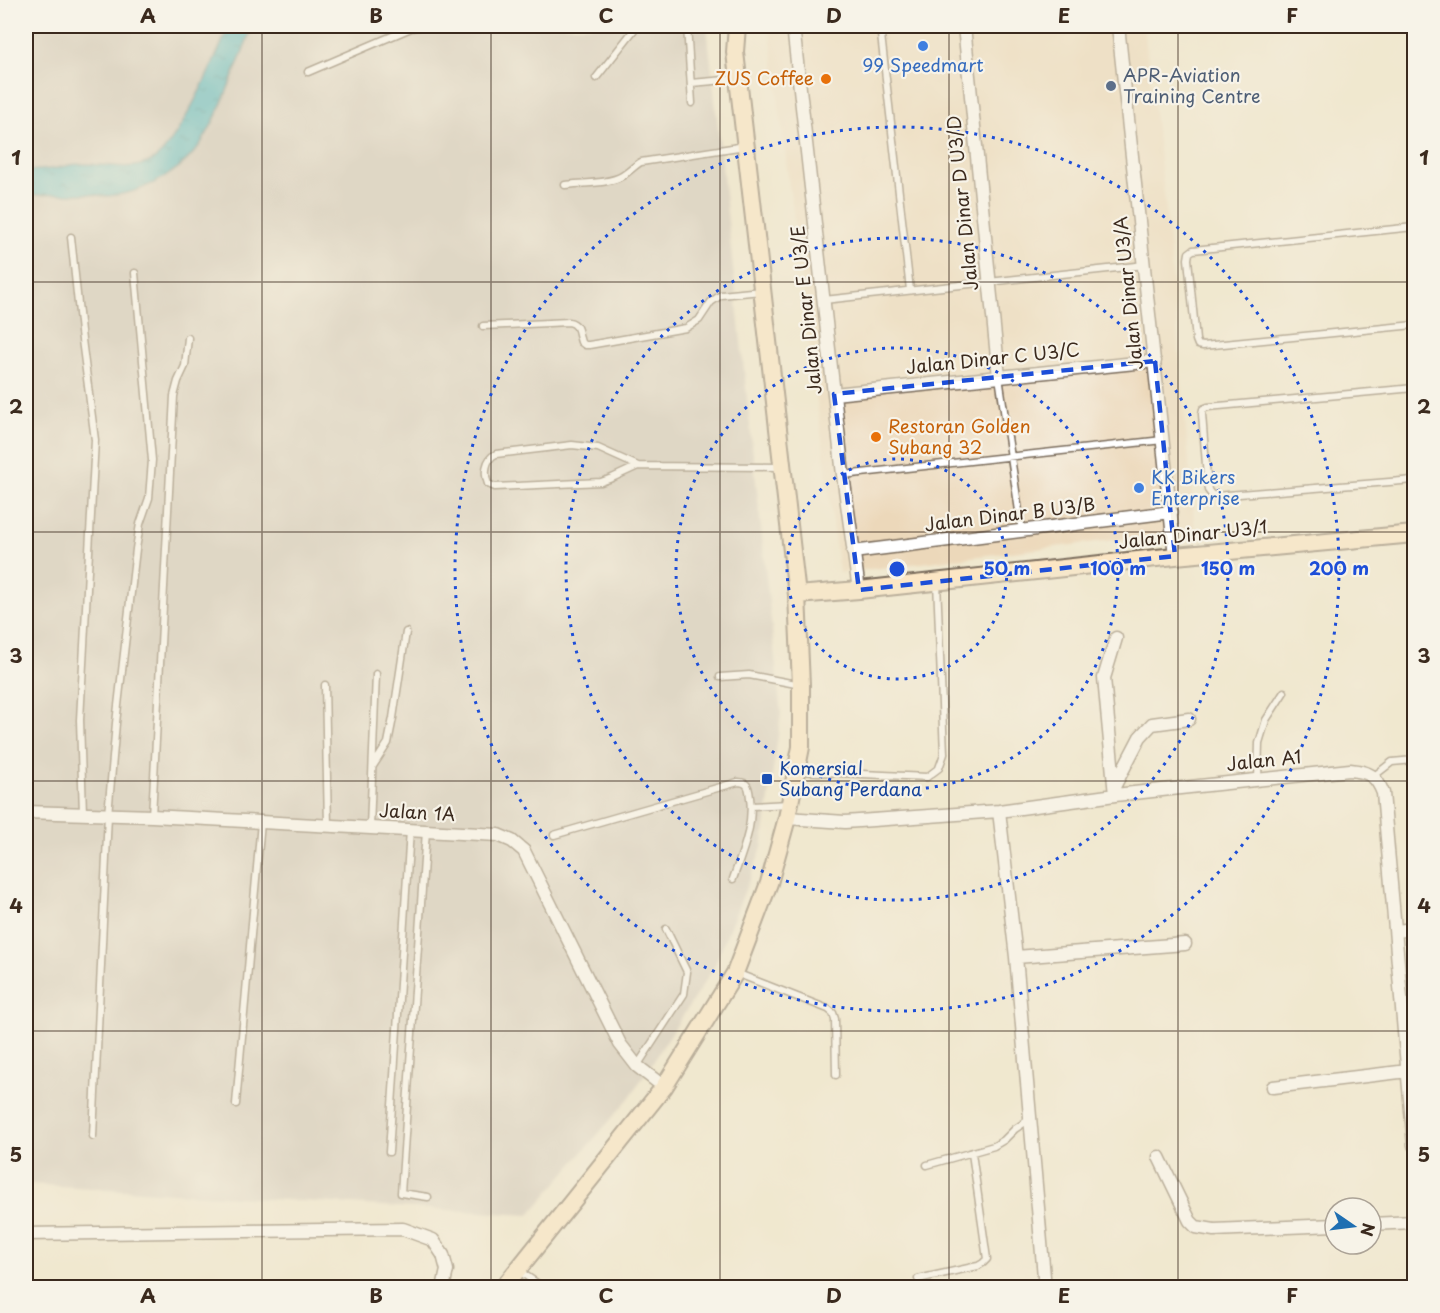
<svg xmlns="http://www.w3.org/2000/svg" width="1440" height="1313" viewBox="0 0 1440 1313" font-family="'Playpen Sans',sans-serif">
  <style>
    .built { fill: #ecd8ba }
    .industrial { fill: #cbc3b8 }
    .water { fill: url(#water-ripples); stroke: #406e6f; stroke-width: 1.5 }
    .lines { fill: none; stroke-linecap: round; stroke-linejoin: round }
    .lane-casing { stroke: #7a6c5c; stroke-width: 9 }
    .street-casing { stroke: #7a6c5c; stroke-width: 15 }
    .secondary-casing { stroke: #7a6c5c; stroke-width: 20 }
    .lane { stroke: #fff; stroke-width: 6 }
    .street { stroke: #fff; stroke-width: 12 }
    .secondary { stroke: #fce6c4; stroke-width: 16 }
    .marked { fill: none; stroke: #1d4ed8; stroke-width: 4.5; stroke-dasharray: 12 8; stroke-linejoin: round }
    .grid { fill: none; stroke: #3b2a1e; stroke-width: 1.5; stroke-opacity: 0.55 }
    .ring { fill: none; stroke: #1d4ed8; stroke-width: 3; stroke-dasharray: 3 6 }
    .shop-dot { fill: #3f7fe0; stroke: #f7f3e8; stroke-width: 2 }
    .food-dot { fill: #e8710a; stroke: #f7f3e8; stroke-width: 2 }
    .service-dot { fill: #5c6f8a; stroke: #f7f3e8; stroke-width: 2 }
    .transit-dot { fill: #1a4fb4; stroke: #f7f3e8; stroke-width: 2 }
    .labels { text-anchor: middle; stroke-width: 4.5; stroke-linejoin: round; paint-order: stroke }
    .shop-label { font-size: 18px; fill: #366cbe; stroke: #f7f3e8 }
    .service-label { font-size: 18px; fill: #4e5e75; stroke: #f7f3e8; text-anchor: start }
    .food-label { font-size: 18px; fill: #c56008; stroke: #f7f3e8; text-anchor: end }
    .street-label { font-size: 18px; fill: #3b2a1e; stroke: #f7f3e8 }
    .transit-label { font-size: 18px; fill: #164399; stroke: #f7f3e8; text-anchor: start }
    .centre { fill: #1d4ed8; stroke: #f7f3e8; stroke-width: 3 }
    .ring-label { font-size: 18px; text-anchor: middle; font-weight: bold; fill: #1d4ed8; stroke: #f7f3e8; stroke-width: 4.5; stroke-linejoin: round; paint-order: stroke }
    .neatline { fill: none; stroke: #3b2a1e; stroke-width: 2 }
    .grid-label { font-size: 20px; text-anchor: middle; font-weight: bold; fill: #3b2a1e }
  </style>
  <defs>
    <pattern id="water-ripples" width="26" height="14" patternUnits="userSpaceOnUse" patternTransform="scale(1.5)"><rect width="26" height="14" fill="#44b2c0"/><path d="M2 4q2-2 4 0t4 0M15 11q2-2 4 0t4 0" fill="none" stroke="#3a919b"/></pattern>
  </defs>
  <rect width="100%" height="100%" fill="#f7f3e8"/>
  <filter id="ink" filterUnits="userSpaceOnUse"><feTurbulence type="fractalNoise" baseFrequency=".0167" numOctaves="2"/><feDisplacementMap in="SourceGraphic" scale="12" xChannelSelector="R" yChannelSelector="G"/><feConvolveMatrix kernelMatrix="1 2 1 2 8 2 1 2 1" color-interpolation-filters="sRGB"/></filter>
  <filter id="wash" filterUnits="userSpaceOnUse"><feTurbulence type="fractalNoise" baseFrequency=".008" numOctaves="4" result="noise"/><feDisplacementMap in="SourceGraphic" scale="24" xChannelSelector="R" yChannelSelector="G"/><feGaussianBlur stdDeviation="1.35" result="paint"/><feColorMatrix in="noise" values="0 0 0 0 0 0 0 0 0 0 0 0 0 0 0 0 0 1.4 0 .05"/><feComposite in="paint" operator="in"/></filter>
  <g filter="url(#wash)">
    <rect width="100%" height="100%" fill="#f0e8cf"/>
    <path class="built" d="M769,26H1144L1167,219L1195,530L839,573Z"/>
    <path class="industrial" d="M26,26H707L781,714L762,848L713,969L630,1097L529,1215L26,1184Z"/>
    <path class="water" d="M229,26H252C244,50 234,74 224,98C216,116 208,135 196,150C176,175 140,194 108,196C100,196 93,194 85,194C65,194 45,194 26,196V171C36,170 47,170 57,168C65,166 72,164 80,164C103,163 131,173 153,160C178,145 217,55 229,26Z"/>
  </g>
  <g filter="url(#ink)">
    <g class="lines">
      <defs>
        <path id="lane" d="M687,26L692,103
          M880,26L910,290
          M308,72L411,28L426,26
          M596,78L637,26
          M691,83L737,79
          M565,185C580,183 610,184 622,176C629,172 634,166 641,162L745,146
          M1414,227L1193,250L1189,253L1188,259L1196,340L1198,345L1203,346L1414,325
          M71,237L81,332L95,440L80,720L83,813
          M824,300L1145,265
          M483,326L569,322C580,324 578,334 581,342L585,345H589L686,328L699,320L711,302L721,295L761,291
          M999,377L1022,531
          M1414,388L1208,407L1203,409L1202,414L1208,490L1211,494L1215,496L1414,480
          M638,466L598,448L572,445L496,454C485,459 484,474 488,484L495,487L601,482L612,478L638,466L782,467
          M843,475L1163,440
          M720,677L749,675L801,685
          M325,685L328,825
          M373,766L388,743L393,718L406,632
          M797,771L927,777L939,768L944,754L937,582
          M1374,776L1392,762L1414,760
          M1258,780L1259,743L1266,720L1284,692
          M752,806L789,804
          M152,816L174,396L178,381L185,366L188,338
          M370,828L376,674
          M426,831L401,1193L428,1197
          M554,835L738,782C749,782 749,789 750,798C754,826 742,853 733,879
          M736,973L828,1009L833,1013L835,1019L836,1075
          M637,1066L684,994L687,972L666,929
          M236,1104L261,822
          M93,1136L108,815L116,723L136,549L140,524L149,498L152,460L135,273
          M389,1152L410,830
          M927,1165L994,1146L1004,1140L1015,1129L1030,1119
          M519,1271L544,1288
          M918,1279L978,1266L983,1263L987,1259L972,1153"/>
        <path id="street" d="M793,26L843,475L859,590
          M964,26L999,377
          M1118,26L1175,556
          M834,394L1155,361
          M853,552L1171,512
          M1115,785L1140,737L1152,724L1189,719
          M1115,795L1104,678L1116,638
          M999,811L1016,957L1045,1288
          M26,812L152,816L498,835L512,841L524,851L620,1044L637,1066L664,1087
          M787,818L845,822L999,811L1115,795L1350,770C1369,772 1376,775 1383,793L1414,1145
          M1396,931L1414,929
          M1016,957L1185,944
          M1273,1087L1408,1071
          M1159,1157L1190,1221L1196,1227L1214,1230L1335,1225
          M1371,1224L1414,1222
          M26,1234L403,1229L433,1240L443,1255L447,1270L443,1288"/>
        <path id="secondary" d="M797,595L859,590L1175,556L1414,534
          M503,1288L664,1087L735,973L769,883L787,818L801,747V685L797,595L735,52L737,26"/>
      </defs>
      <use href="#lane" class="lane-casing"/>
      <use href="#street" class="street-casing"/>
      <use href="#secondary" class="secondary-casing"/>
      <use href="#lane" class="lane"/>
      <use href="#street" class="street"/>
      <use href="#secondary" class="secondary"/>
    </g>
  </g>
  <path d="M0 0H1440V1313H0ZM1155,361L1175,556L859,590L834,394Z" fill="#f0e8cf" fill-opacity=".55" fill-rule="evenodd"/>
  <path class="marked" d="M1155,361L1175,556L859,590L834,394Z"/>
  <path class="grid" d="M262,26V1288M491,26V1288M720,26V1288M949,26V1288M1178,26V1288M26,282H1414M26,532H1414M26,781H1414M26,1031H1414"/>
  <g class="ring">
    <circle cx="897" cy="569" r="110"/>
    <circle cx="897" cy="569" r="221"/>
    <circle cx="897" cy="569" r="331"/>
    <circle cx="897" cy="569" r="442"/>
  </g>
  <g class="shop-dot">
    <circle cx="923" cy="46" r="6"/>
    <circle cx="1139" cy="488" r="6"/>
  </g>
  <g class="food-dot">
    <circle cx="826" cy="79" r="6"/>
    <circle cx="876" cy="437" r="6"/>
  </g>
  <circle class="service-dot" cx="1111" cy="86" r="6"/>
  <rect class="transit-dot" x="761" y="773" width="12" height="12" rx="3"/>
  <g class="labels">
    <g class="shop-label">
      <text x="923" y="72">99 Speedmart</text>
      <text x="1151" y="484" text-anchor="start">KK Bikers<tspan x="1151" dy="21">Enterprise</tspan></text>
    </g>
    <g class="service-label">
      <text x="1123" y="82">APR-Aviation<tspan x="1123" dy="21">Training Centre</tspan></text>
    </g>
    <g class="food-label">
      <text x="814" y="85">ZUS Coffee</text>
      <text x="888" y="433" text-anchor="start">Restoran Golden<tspan x="888" dy="21">Subang 32</tspan></text>
    </g>
    <g class="street-label">
      <text transform="translate(963 203) rotate(-96)" y="6">Jalan Dinar D U3/D</text>
      <text transform="translate(1129 293) rotate(-96)" y="6">Jalan Dinar U3/A</text>
      <text transform="translate(807 310) rotate(-96)" y="6">Jalan Dinar E U3/E</text>
      <text transform="translate(993 359) rotate(-6)" y="6">Jalan Dinar C U3/C</text>
      <text transform="translate(1010 515) rotate(-7)" y="6">Jalan Dinar B U3/B</text>
      <text transform="translate(1193 535) rotate(-6)" y="6">Jalan Dinar U3/1</text>
      <text transform="translate(1264 761) rotate(-6)" y="6">Jalan A1</text>
      <text transform="translate(417 813) rotate(3)" y="6">Jalan 1A</text>
    </g>
    <g class="transit-label">
      <text x="779" y="775">Komersial<tspan x="779" dy="21">Subang Perdana</tspan></text>
    </g>
  </g>
  <circle cx="897" cy="569" r="9" class="centre"/>
  <g class="ring-label">
    <text x="1007" y="575">50 m</text>
    <text x="1118" y="575">100 m</text>
    <text x="1228" y="575">150 m</text>
    <text x="1339" y="575">200 m</text>
  </g>
  <rect width="1440" height="1313" fill="none" stroke="#f7f3e8" stroke-width="66"/>
  <g transform="translate(1353 1226) rotate(104)"><circle r="28" fill="#f7f3e8" stroke="#aca397" stroke-width="1.5"/>
  <path d="M0-4.5L10 22L0 15L-10 22Z" fill="#1f6fb2"/>
  <text y="-9" font-size="16" font-weight="bold" text-anchor="middle" fill="#3b2a1e">N</text>
  </g>
  <rect x="33" y="33" width="1374" height="1247" class="neatline"/>
  <g class="grid-label">
    <text x="148" y="23">A</text>
    <text x="376" y="23">B</text>
    <text x="606" y="23">C</text>
    <text x="834" y="23">D</text>
    <text x="1064" y="23">E</text>
    <text x="1292" y="23">F</text>
    <text x="16" y="165">1</text>
    <text x="1424" y="165">1</text>
    <text x="16" y="414">2</text>
    <text x="1424" y="414">2</text>
    <text x="16" y="663">3</text>
    <text x="1424" y="663">3</text>
    <text x="16" y="913">4</text>
    <text x="1424" y="913">4</text>
    <text x="16" y="1162">5</text>
    <text x="1424" y="1162">5</text>
    <text x="148" y="1303">A</text>
    <text x="376" y="1303">B</text>
    <text x="606" y="1303">C</text>
    <text x="834" y="1303">D</text>
    <text x="1064" y="1303">E</text>
    <text x="1292" y="1303">F</text>
  </g>
</svg>
